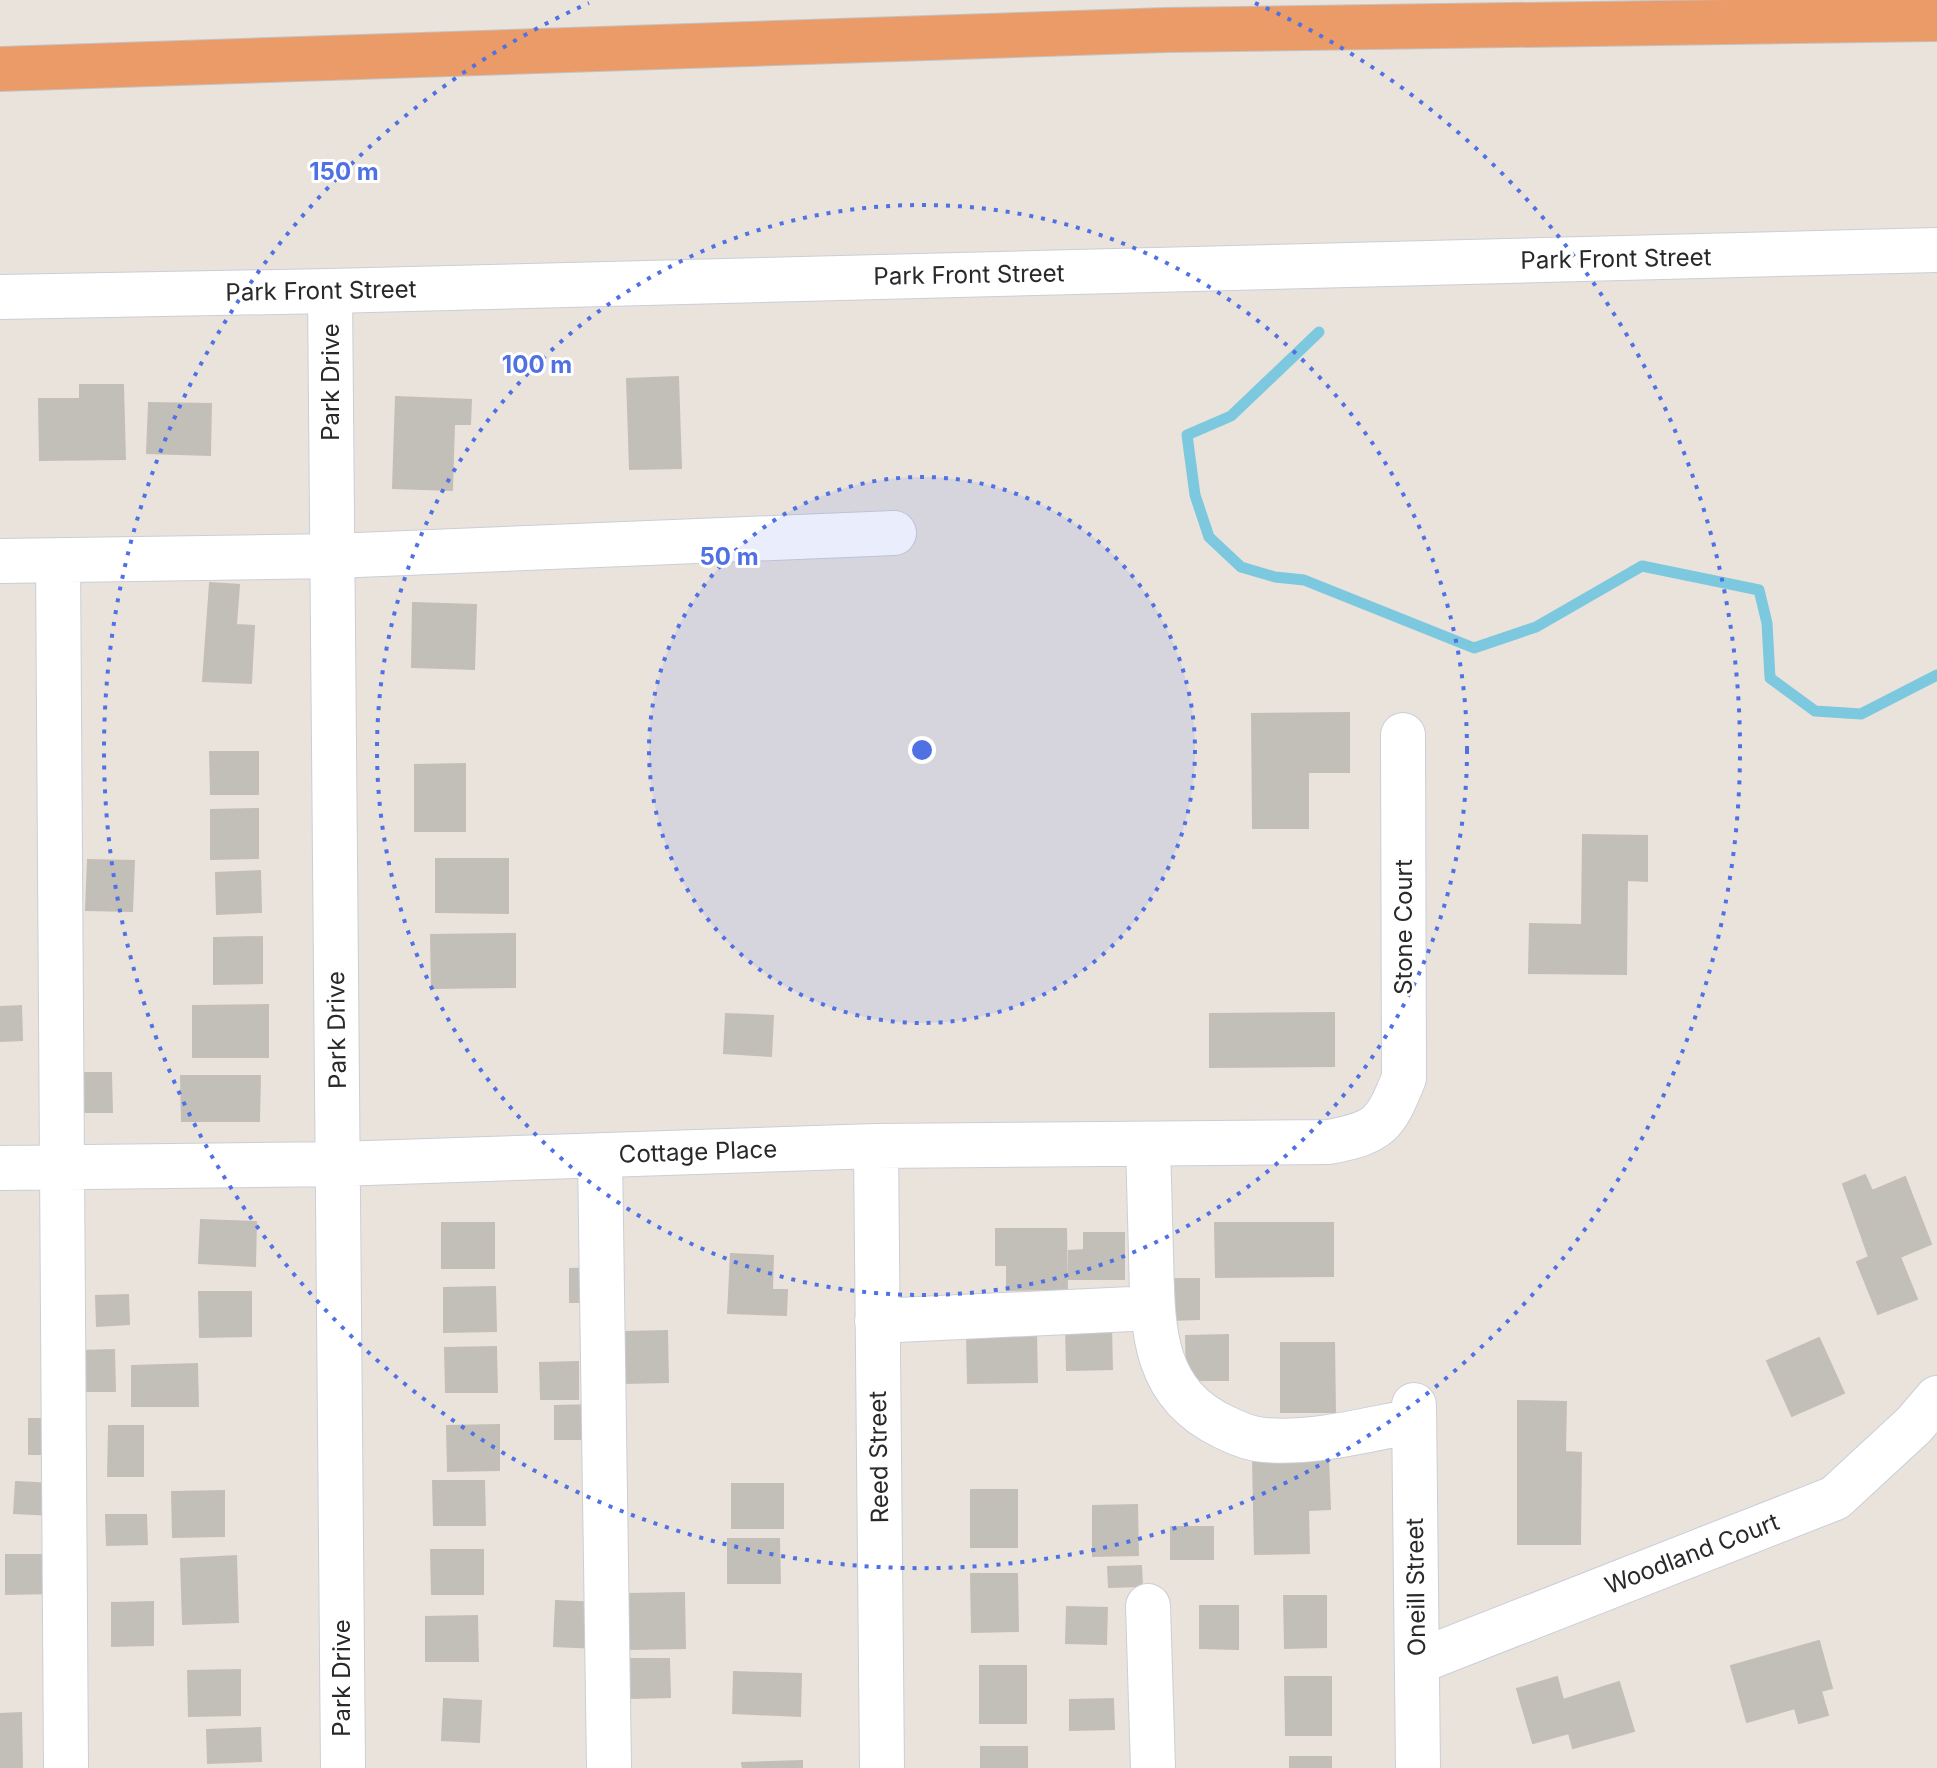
<svg xmlns="http://www.w3.org/2000/svg" width="1937" height="1768" viewBox="0 0 1937 1768" font-family="Inter,sans-serif">
  <style>
    .lines { fill: none; stroke-linecap: round; stroke-linejoin: round }
    .stream { stroke: #7cc8df; stroke-width: 11 }
    .building { fill: #c2beb8; stroke: #c4bfb6; stroke-width: 2 }
    .minor-casing { stroke: #cbced9; stroke-width: 46 }
    .highway-casing { stroke: #c3c3c3; stroke-width: 46 }
    .minor { stroke: #fff; stroke-width: 44 }
    .highway { stroke: #ea9b67; stroke-width: 44 }
    .ring { fill: none; stroke: #5071e3; stroke-width: 4; stroke-dasharray: 4 8 }
    .labels { text-anchor: middle; stroke-width: 6; stroke-linejoin: round; paint-order: stroke }
    .street-label { font-size: 24px; fill: #292929; stroke: #fff }
    .centre { fill: #5071e3; stroke: #fff; stroke-width: 4 }
    .ring-label { font-size: 24px; text-anchor: middle; font-weight: bold; fill: #5071e3; stroke: #fff; stroke-width: 6; stroke-linejoin: round; paint-order: stroke }
  </style>
  <rect width="100%" height="100%" fill="#e9e3dc"/>
  <g class="lines">
    <path class="stream" d="M1319,332L1231,416L1187,435L1195,495L1209,537L1241,567L1275,577L1304,580L1474,648L1536,627L1642,566L1759,590L1767,623L1770,678L1815,711L1861,714L1937,675"/>
  </g>
  <path class="building" d="M678,377L681,468L630,469L627,379Z
    M80,385H123L125,459L40,460L39,399H80Z
    M396,397L471,400L470,424H454L452,490L393,488Z
    M149,403L211,404L210,455L147,453Z
    M210,583L239,585L236,625L254,626L251,683L203,681Z
    M413,603L476,605L474,669L412,667Z
    M1349,713V772H1308V828H1253L1252,714Z
    M210,752H258V794H211Z
    M465,764V831H415V765Z
    M258,809V858L211,859V810Z
    M1583,835L1647,836V881L1627,880L1626,974L1529,973L1530,924L1582,925Z
    M436,859H508V913L436,912Z
    M88,860L134,861L132,911L86,910Z
    M260,871L261,912L217,914L216,873Z
    M515,934V987L432,988L431,935Z
    M262,937V983L214,984V938Z
    M268,1005V1057H193V1006Z
    M21,1006L22,1040L0,1041V1007Z
    M1334,1013V1066L1210,1067V1014Z
    M726,1014L773,1016L771,1056L724,1053Z
    M80,1073H111L112,1112H81Z
    M181,1076H260L259,1121H182Z
    M1865,1175L1872,1191L1905,1177L1931,1244L1900,1257L1917,1299L1878,1314L1857,1262L1869,1257L1843,1184Z
    M201,1220L256,1222L255,1266L199,1263Z
    M442,1223H494V1268H442Z
    M1215,1223H1333V1276L1216,1277Z
    M996,1229H1066L1067,1289L1007,1290V1265H996Z
    M1084,1233H1124V1279H1069V1251L1084,1250Z
    M731,1254L773,1256L772,1290H787L786,1315L728,1313Z
    M600,1268L601,1302H570V1269Z
    M1170,1279H1199V1319L1171,1320Z
    M495,1287L496,1331L444,1332V1288Z
    M199,1292H251V1336L200,1337Z
    M128,1295L129,1324L97,1326L96,1296Z
    M1111,1326L1112,1369L1067,1370L1066,1327Z
    M667,1331L668,1382L626,1383L625,1332Z
    M1036,1333L1037,1382L968,1383L967,1334Z
    M1228,1335V1380H1187L1186,1336Z
    M1819,1338L1844,1393L1792,1416L1767,1361Z
    M1281,1343H1334L1335,1412H1281Z
    M496,1347L497,1392H446L445,1348Z
    M114,1350L115,1391H80L79,1351Z
    M578,1362V1399H541L540,1363Z
    M197,1364L198,1406H132V1366Z
    M1518,1401L1566,1402L1565,1452L1581,1453L1580,1544H1518Z
    M594,1405L595,1439H555V1406Z
    M29,1419H58L57,1454H29Z
    M499,1425V1470L448,1471L447,1426Z
    M109,1426H143V1476H108Z
    M1328,1458L1330,1509L1308,1510L1309,1553L1255,1554L1253,1460Z
    M433,1481H484L485,1525H434Z
    M16,1482L54,1484L52,1515L14,1513Z
    M732,1484H783V1528H732Z
    M971,1490H1017V1547H971Z
    M224,1491V1536L173,1537L172,1492Z
    M1137,1505L1138,1555L1093,1556V1506Z
    M106,1515H146L147,1544L107,1545Z
    M1171,1527H1213V1559H1171Z
    M728,1539H779L780,1583H728Z
    M431,1550H483V1594H432Z
    M6,1555H53L54,1593L6,1594Z
    M236,1556L238,1622L183,1624L181,1559Z
    M1141,1566L1142,1586L1109,1587L1108,1567Z
    M971,1574H1017L1018,1631L972,1632Z
    M684,1593L685,1648L630,1649L629,1594Z
    M1284,1596H1326V1647L1285,1648Z
    M556,1601L599,1603L598,1648L554,1646Z
    M153,1602V1645L112,1646V1603Z
    M1200,1606H1238V1649L1200,1648Z
    M1067,1607L1107,1608L1106,1644L1066,1643Z
    M477,1616L478,1661H426V1617Z
    M1819,1641L1832,1688L1821,1691L1828,1715L1799,1723L1795,1708L1747,1722L1731,1666Z
    M631,1659H669L670,1697L631,1698Z
    M980,1666H1026V1723H980Z
    M240,1670V1715L189,1716L188,1671Z
    M734,1672L801,1674L800,1716L733,1713Z
    M1285,1677H1331V1735H1286Z
    M1557,1677L1563,1700L1619,1682L1634,1731L1573,1748L1569,1733L1533,1743L1517,1689Z
    M444,1699L481,1701L479,1742L442,1740Z
    M1113,1699L1114,1729L1070,1730V1700Z
    M21,1713L22,1768H0V1714Z
    M260,1728L261,1761L208,1763L207,1730Z
    M981,1747H1027V1768H981Z
    M1290,1757H1331V1768H1290Z
    M802,1761V1768H743L742,1763Z"/>
  <g class="lines">
    <defs>
      <path id="minor" d="M330,291L343,1768
        M0,297L330,291L1937,250
        M0,561L333,556L894,533
        M58,561L66,1768
        M1148,1144C1149,1181 1150,1217 1151,1254C1153,1325 1150,1392 1224,1427C1236,1433 1250,1439 1264,1440C1315,1444 1364,1430 1414,1421
        M876,1146L882,1768
        M600,1155L609,1768
        M0,1168L338,1164L876,1146L1329,1142C1380,1132 1385,1125 1404,1078L1403,735
        M877,1321L1152,1308
        M1414,1405L1418,1768
        M1148,1606L1153,1768
        M1417,1662L1835,1498L1914,1425L1937,1398"/>
      <path id="highway" d="M0,69L1166,30L1937,19"/>
    </defs>
    <use href="#minor" class="minor-casing"/>
    <use href="#highway" class="highway-casing"/>
    <use href="#minor" class="minor"/>
    <use href="#highway" class="highway"/>
  </g>
  <circle cx="922" cy="750" r="273" fill="#5071e3" fill-opacity=".12"/>
  <g class="ring">
    <circle cx="922" cy="750" r="273"/>
    <circle cx="922" cy="750" r="545"/>
    <path d="M1255 3A818 818 0 1 1 589 3"/>
  </g>
  <g class="labels">
    <g class="street-label">
      <text transform="translate(1616 259) rotate(-1)" y="8">Park Front Street</text>
      <text transform="translate(969 275) rotate(-1)" y="8">Park Front Street</text>
      <text transform="translate(321 291) rotate(-1)" y="8">Park Front Street</text>
      <text transform="translate(331 382) rotate(-90)" y="8">Park Drive</text>
      <text transform="translate(1404 927) rotate(-90)" y="8">Stone Court</text>
      <text transform="translate(337 1030) rotate(-91)" y="8">Park Drive</text>
      <text transform="translate(698 1152) rotate(-2)" y="8">Cottage Place</text>
      <text transform="translate(879 1457) rotate(-91)" y="8">Reed Street</text>
      <text transform="translate(1692 1554) rotate(-21)" y="8">Woodland Court</text>
      <text transform="translate(1416 1587) rotate(-91)" y="8">Oneill Street</text>
      <text transform="translate(342 1678) rotate(-90)" y="8">Park Drive</text>
    </g>
  </g>
  <circle cx="922" cy="750" r="12" class="centre"/>
  <g class="ring-label">
    <text x="344" y="180">150 m</text>
    <text x="537" y="373">100 m</text>
    <text x="729" y="565">50 m</text>
  </g>
</svg>
